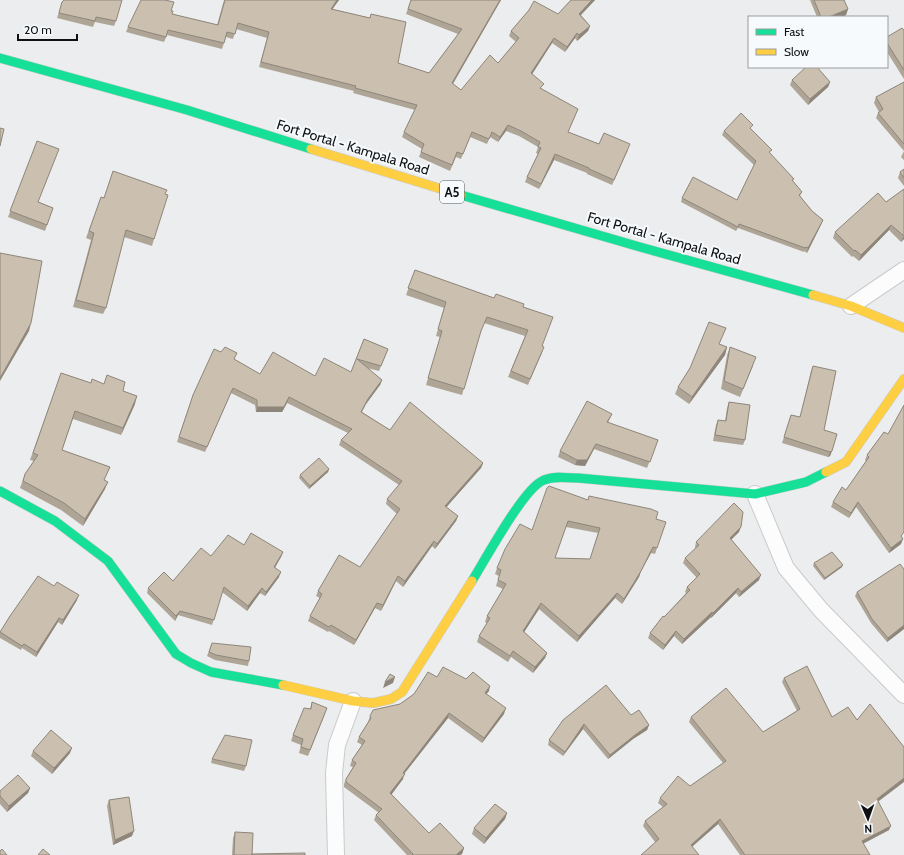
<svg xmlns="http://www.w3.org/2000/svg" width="904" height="855" viewBox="0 0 904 855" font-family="Cabin,sans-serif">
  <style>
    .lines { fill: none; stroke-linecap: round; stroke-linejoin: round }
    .street-casing { stroke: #c9cbcb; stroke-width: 18 }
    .fast-casing { stroke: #c9cbcb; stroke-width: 10 }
    .slow-casing { stroke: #c9cbcb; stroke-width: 10 }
    .street { stroke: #fcfcfc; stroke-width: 16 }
    .fast { stroke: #16e098; stroke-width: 9 }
    .slow { stroke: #ffcf43; stroke-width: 9 }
    .wall { fill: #afa597; fill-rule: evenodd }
    .shaded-wall { fill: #8e867b }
    .building { fill: #cbc0b0; stroke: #8e867b; fill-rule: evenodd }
    .labels { text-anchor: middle; stroke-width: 4; stroke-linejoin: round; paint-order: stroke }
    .shield { fill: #f7fafd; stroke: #555658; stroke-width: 1 }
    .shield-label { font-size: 13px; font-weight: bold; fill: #0f1011 }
    .street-label { font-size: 14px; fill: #0f1011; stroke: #f7fafd }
  </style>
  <rect width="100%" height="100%" fill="#ebedee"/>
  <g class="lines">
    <defs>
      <path id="street" d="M851,306L904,270
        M755,494L786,568L821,610L904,695
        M336,855L334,773L337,745L353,701"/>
      <path id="fast" d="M0,58L187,110L311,149
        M461,195L640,247L813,295
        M0,491L55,521L108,561L176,654L191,663L211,672L283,685
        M472,581C485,560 523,490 542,481C552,475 567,478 578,478L755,494L806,482L826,472"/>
      <path id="slow" d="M311,149L461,195
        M813,295L851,306L904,328
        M826,472L846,462L904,379
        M283,685L353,701L373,703L391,699L402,692L472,581"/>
    </defs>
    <use href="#street" class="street-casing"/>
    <use href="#fast" class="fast-casing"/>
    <use href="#slow" class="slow-casing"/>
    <use href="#street" class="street"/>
    <use href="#fast" class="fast"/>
    <use href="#slow" class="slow"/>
  </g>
  <path class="wall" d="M224,0H339L332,9L370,18L371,14L398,63L429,73L458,34L406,14L411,0H501L452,84L461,90L498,63L516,42L509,36L511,31L558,14L571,0H595L581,15L590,26L588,31L577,41L575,38L565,52L552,43L532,74L542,89L576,114L568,132L599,144L628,150L612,185L587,174V173L554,160L539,189L525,182L527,177L538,154L536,153L538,147L519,136L506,131L498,142L490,137L487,144L470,137L461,159L456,157L450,171L419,157L422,149L402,137L404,132L415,110L353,93L354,91L259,67L267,38L236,29L233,39L226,37L222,49L167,35L164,42L126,32L128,27L171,11L172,14L217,25Z
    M810,0H844L848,9L846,15L841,17H817Z
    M62,2L116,21L114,26L95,22L93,27L57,18Z
    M904,30V79L887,52V37Z
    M792,80L830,82L828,87L808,105L790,85Z
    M904,82V160L901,157L904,151L876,118L878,113L879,112L874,103L876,97Z
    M751,129L770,154L802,192L800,196L812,211L823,220L807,253L804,251V252L738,228L736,231L681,202L682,198L737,200L754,165L722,135L724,131Z
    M37,141L39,202L53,208L45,231L8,217Z
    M904,169V186L898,178L900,172Z
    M904,189V239L901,242L889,230L859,261L853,256L852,257L833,238L835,232L886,202Z
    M165,194L154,239L152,246L124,237L106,308L103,314L73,307L91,240L86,238L101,197H103Z
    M415,270L494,298L523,307L542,346V353L528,385L508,377L525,336L484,323L480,334L462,395L426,385L440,337L436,336L444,308L406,295Z
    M364,339L388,349L379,371L367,368L382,380L380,385L366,404L362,412L390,430L483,463L481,468L446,507L458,516L456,521L435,549L432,546L403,587L396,581L381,611L375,608L354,645L329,631L328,632L308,621L310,616L320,598L316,596L318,591L360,567L397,514L386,504L387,499L399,485L339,445L341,440L348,433L287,403L282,412H256L255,405L231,393L205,452L177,442L193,395L221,352L260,374L315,376L351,372Z
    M719,344L727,347L725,355L689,404L675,394L678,387Z
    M730,347L753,366L740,397L721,389L727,355Z
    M813,366L824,430L837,434L830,456L828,457L782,443L791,415L800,417L811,371Z
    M61,373L91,383L123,391L135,404L121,435L73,419L62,450L110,467L104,480L105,489L83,526L61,510L20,488L25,474L34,461L30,460Z
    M729,402L745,440L743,445L713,441L716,425L718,420L725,421L727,408Z
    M612,414L608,423L658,440L647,468L594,449L585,466L575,465L558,457L560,451Z
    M884,432L902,538L901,544L889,553L856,507L849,518L831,507L833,502L846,490L866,461L865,460L867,455Z
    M329,469L328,472L309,489L299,478L300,475Z
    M589,496L656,519L657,548L655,554L651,553L641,571L639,577L622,604L615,598L577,642L539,609L524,632L547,653L545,658L533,673L511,657L508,662L477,642L479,636L487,623L485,622L487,616L503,589L496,586L499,576L495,574L497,568L532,530L588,500ZM566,527L598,533L590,559L555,558Z
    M739,532L731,539L759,580L739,597L736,593L711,618V617L682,644L674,636L663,650L648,638L650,633L686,593L685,592L687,587L697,578L683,563L685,558L696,549L695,547L696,542Z
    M244,545L283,552L281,557L275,568L279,577L265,596L260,593L247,611L222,592L212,625L178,615L175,621L147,593L148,588L173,581L211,556Z
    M814,563L842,567L824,580L813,566Z
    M857,592L904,629L887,642L871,623L855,596Z
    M77,600L62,625L58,622L36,657L22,648L21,650L0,638V633L10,616Z
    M212,643L249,661L248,666L215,660L207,656Z
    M437,677L466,679L489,691L486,694L504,714L482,743L448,718L404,774L403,779L391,794L429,833L464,848L462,854L460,855H407L374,820L376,815L379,813L344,787V784L346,779L353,767L350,766L352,760L362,745L357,742L359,737L368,722L370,716L400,704Z
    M784,678L832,717L878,802L889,830L863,844L870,855H740L718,824L692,847L655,842L643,826L645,821L663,807L658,803L660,798L690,786L723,763L689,722L691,717L763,732L797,711L782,682Z
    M312,702L325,714L308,756L299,753L301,745L291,741L293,735L310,709Z
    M631,715L649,725L647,730L633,739L608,759L583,729L563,756L548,745L549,740L563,720Z
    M33,751L70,753L52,774L31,756Z
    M212,759L246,766L244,771L211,763Z
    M30,788L28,793L7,812L0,804V791Z
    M109,800L132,836L113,845L107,806Z
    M507,813L505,819L484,844L472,834L474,828Z
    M235,832L252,855H232L233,838Z"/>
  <path class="shaded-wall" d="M337,0H339L329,14L331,9Z
    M500,0H501L450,89L452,83Z
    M592,0H595L577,19L579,14Z
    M848,9L846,15L841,17H829Z
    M590,26L588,31L577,41L579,35Z
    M577,33L575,38L565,52L567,47Z
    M554,38L552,43L529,79L531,73Z
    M830,82L828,87L808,105L810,99Z
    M508,125L506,131L498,142L500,137Z
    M555,154L554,160L539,189L541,184Z
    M823,220L821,225L807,253L808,248Z
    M891,225L889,230L859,261L861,255Z
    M904,236V239L901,242Z
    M31,323L29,331L0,381V378Z
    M727,347L725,355L689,404L692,397Z
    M382,380L380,385L366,404L359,417L368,399Z
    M137,396L135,404L121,435L123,428Z
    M289,397L287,403L282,412H256L257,407Z
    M596,444L594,449L585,466L575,465L577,460Z
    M832,451L830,456L828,457L830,452Z
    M483,463L481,468L443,511L445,506Z
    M329,469L328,472L309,489L310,486Z
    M108,482L105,489L83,526L85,519Z
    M858,502L856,507L849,518L851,513Z
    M458,516L456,521L435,549L437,544Z
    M741,527L739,532L728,543L730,538Z
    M903,539L901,544L889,553L891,548Z
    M434,541L432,546L403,587L405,581Z
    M653,547L651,553L640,573L641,571L639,577L622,604L624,599Z
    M283,552L281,557L272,572L274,567Z
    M843,565L842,567L824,580L825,578Z
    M281,572L279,577L265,596L266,592Z
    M761,575L759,580L739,597L741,592Z
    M398,576L396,581L381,611L383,605Z
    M262,588L260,593L247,611L248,606Z
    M738,588L736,593L711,618L713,613Z
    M617,593L615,598L577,642L579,636Z
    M79,595L77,600L62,625L63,620Z
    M377,603L375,608L354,645L356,640Z
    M541,603L539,609L521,637L523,631Z
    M180,611L175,621L176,616Z
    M712,612L711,617L682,644L684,639Z
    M59,618L58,622L36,657L37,652Z
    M904,625V629L887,642L888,638Z
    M676,631L674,636L663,650L665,645Z
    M547,653L545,658L533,673L535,667Z
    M395,677L393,683L383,688L385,682Z
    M490,686L489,691L483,698L485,693Z
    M506,708L504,714L482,743L484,738Z
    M449,713L448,718L404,774L403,779L389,798L390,793L403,773Z
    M584,724L583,729L563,756L565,752Z
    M649,725L647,730L633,739L608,759L610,755L635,735Z
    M72,748L70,753L52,774L54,768Z
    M904,778V782L875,804L877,799Z
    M30,788L28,793L7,812L9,806Z
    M507,813L505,819L484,844L486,838Z
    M720,819L718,824L689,849L691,845Z
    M891,826L889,830L860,845L862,841Z
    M134,831L132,836L113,845L115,840Z
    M464,848L462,854L460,855H456Z"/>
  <path class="building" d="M64,0H122L116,21L96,17L95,21L59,13L62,2Z
    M141,0H165L174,2L171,11H173L172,14L218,25L225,0H337L331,9L370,18L371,14L406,22L398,63L429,73L462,29L408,9L411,0H500L452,83L461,90L490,55L498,63L519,38L511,31L529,10L534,1L558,14L571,0H592L579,14L590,26L579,35L577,33L567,47L554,38L531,73L544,84L540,88L578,109L568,132L599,144L604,133L630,144L614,180L589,169V168L555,154L541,184L527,177L541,148L538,147L540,142L521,131L508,125L500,137L492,132L489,139L472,132L463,154L457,152L452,165L421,152L424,144L404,132L417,105L355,88L356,86L261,62L269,32L238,23L235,34L227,32L224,43L168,30L166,37L128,27Z
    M814,0H844L848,9L829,17H821Z
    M902,28L904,30V70L887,43V37Z
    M806,67H817L830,82L810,99L792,80Z
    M904,82V144L878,113L883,109L876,97Z
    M741,113L753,125L750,128L772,150L769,152L794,179L792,180L802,192L799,195L812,211L823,220L808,248L806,247L805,248L739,224L738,227L682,198L693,177L737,200L756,161L724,131Z
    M0,128L4,129L0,146Z
    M37,141L59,149L38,202L53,208L47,225L10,211Z
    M904,169V178L900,172Z
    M113,171L167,190L165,194L168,195L154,239L126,230L106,308L76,300L94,233L89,231L101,197L104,198Z
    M904,189V236L891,225L861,255L855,250L854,251L835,232L878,193L886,202Z
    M0,253L42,261L31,323L0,378Z
    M415,270L494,298L496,294L524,304L523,307L553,317L542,346L544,347L530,379L511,371L528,330L487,317L481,331L464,389L428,378L442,331L438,329L446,302L408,288Z
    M709,322L726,328L719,344L727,347L692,397L678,387L690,368Z
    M364,339L388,349L381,366L357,359L382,380L368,399L361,412L390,430L410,402L483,463L445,506L458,516L437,544L434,541L405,581L398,576L383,605L377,603L356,640L331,625L329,627L310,616L322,594L318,591L339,555L360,567L400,509L387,499L402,481L341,440L352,429L289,397L284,407H257V400L233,388L207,447L179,437L193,395L214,349L221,352L225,347L237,353L234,359L260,374L273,352L315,376L324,358L351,372Z
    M730,347L756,357L743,389L724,381Z
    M813,366L836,371L824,430L837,434L832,451L830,452L784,437L791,415L800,417Z
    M61,373L91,383L92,379L104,384L107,375L125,382L123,391L137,396L123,428L75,411L62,450L110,467L104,480L108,482L85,519L64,503L23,481L25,474L38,455L33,453Z
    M587,401L612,414L607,422L658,440L650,462L596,444L587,460H577L560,451Z
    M729,402L750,405L745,440L715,435L718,420L726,421Z
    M904,405V532L901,536L903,539L891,548L858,502L851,513L833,502L842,487L846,490L869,457L867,455L884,432L888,434Z
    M319,458L329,469L310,486L300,475Z
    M549,486L588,500L589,496L651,509L658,512L656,519L666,522L657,548L653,547L641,571L624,599L617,593L579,636L541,603L523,631L547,653L535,667L513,651L510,656L479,636L490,618L487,616L506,584L498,580L501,570L497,568L505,549L520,524L532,530L547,488ZM568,521L600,528L590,559L555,558Z
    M734,503L743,512L741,527L730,538L761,575L741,592L738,588L713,613L712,612L684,639L676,631L665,645L650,633L663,616L664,617L690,590L687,587L700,574L685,558L699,545L696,542Z
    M251,533L283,552L274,567L281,572L266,592L262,588L248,606L224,587L214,620L180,611L176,616L148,588L164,572L173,581L201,548L211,556L228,535L244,545Z
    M832,552L843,565L825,578L814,563Z
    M900,564L904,569V625L888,638L872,619L857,592Z
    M38,576L54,586L57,582L79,595L63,620L59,618L37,652L24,644L22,646L0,632L10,616Z
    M212,643L251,647L249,661L216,655L209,652Z
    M807,666L832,717L848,707L857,720L870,704L904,747V778L877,799L891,826L862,841L870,855H745L720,819L691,845L699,855H641L659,839L645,821L667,804L660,798L678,776L690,786L726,761L691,717L726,688L763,732L800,709L784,678Z
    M443,667L466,679L473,672L490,686L485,693L506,708L484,738L449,713L403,773L405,774L390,793L429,833L440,823L464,848L456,855H412L413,854L376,815L382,809L346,782V779L356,763L352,760L365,741L359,737L371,718L370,716L373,710L400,704L414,694L428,672L437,677Z
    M390,674L395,677L385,682Z
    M606,685L631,715L639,710L649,725L635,735L610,755L584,724L565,752L549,740L563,720Z
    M312,702L327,708L310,750L301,747L303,739L293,735L304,708L311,709Z
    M51,730L72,748L54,768L33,751Z
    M225,735L252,740L246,766L212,759Z
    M18,775L30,788L9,806L0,796V791Z
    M129,797L134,831L115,840L109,800Z
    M495,804L507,813L486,838L474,828Z
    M235,832L253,833L252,855H234Z
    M2,849L7,855H0V851Z
    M43,849L50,855H38Z
    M305,853V855H252V854Z"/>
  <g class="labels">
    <rect class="shield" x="440" y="181" width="24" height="22" rx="3"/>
    <g class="shield-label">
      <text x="452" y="197">A5</text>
    </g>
    <g class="street-label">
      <text transform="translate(353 147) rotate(17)" y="5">Fort Portal - Kampala Road</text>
      <text transform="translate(664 238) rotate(16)" y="5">Fort Portal - Kampala Road</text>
    </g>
  </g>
  <rect x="748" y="16" width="140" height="52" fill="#f7fafd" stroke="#9a9c9f"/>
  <rect x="756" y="29" width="20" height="6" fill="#16e098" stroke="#9a9c9f"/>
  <text x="784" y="36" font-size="12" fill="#0f1011">Fast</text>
  <rect x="756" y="49" width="20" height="6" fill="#ffcf43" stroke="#9a9c9f"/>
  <text x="784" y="56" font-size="12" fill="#0f1011">Slow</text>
  <g transform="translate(868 819) rotate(178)" stroke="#f7fafd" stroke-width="3" paint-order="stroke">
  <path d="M0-3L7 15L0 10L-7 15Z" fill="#0f1011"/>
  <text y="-6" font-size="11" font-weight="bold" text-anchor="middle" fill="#0f1011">N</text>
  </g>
  <path d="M18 34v6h59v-6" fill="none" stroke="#0f1011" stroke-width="2"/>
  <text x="24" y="34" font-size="12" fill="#0f1011" stroke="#f7fafd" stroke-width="3" paint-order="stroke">20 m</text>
</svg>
